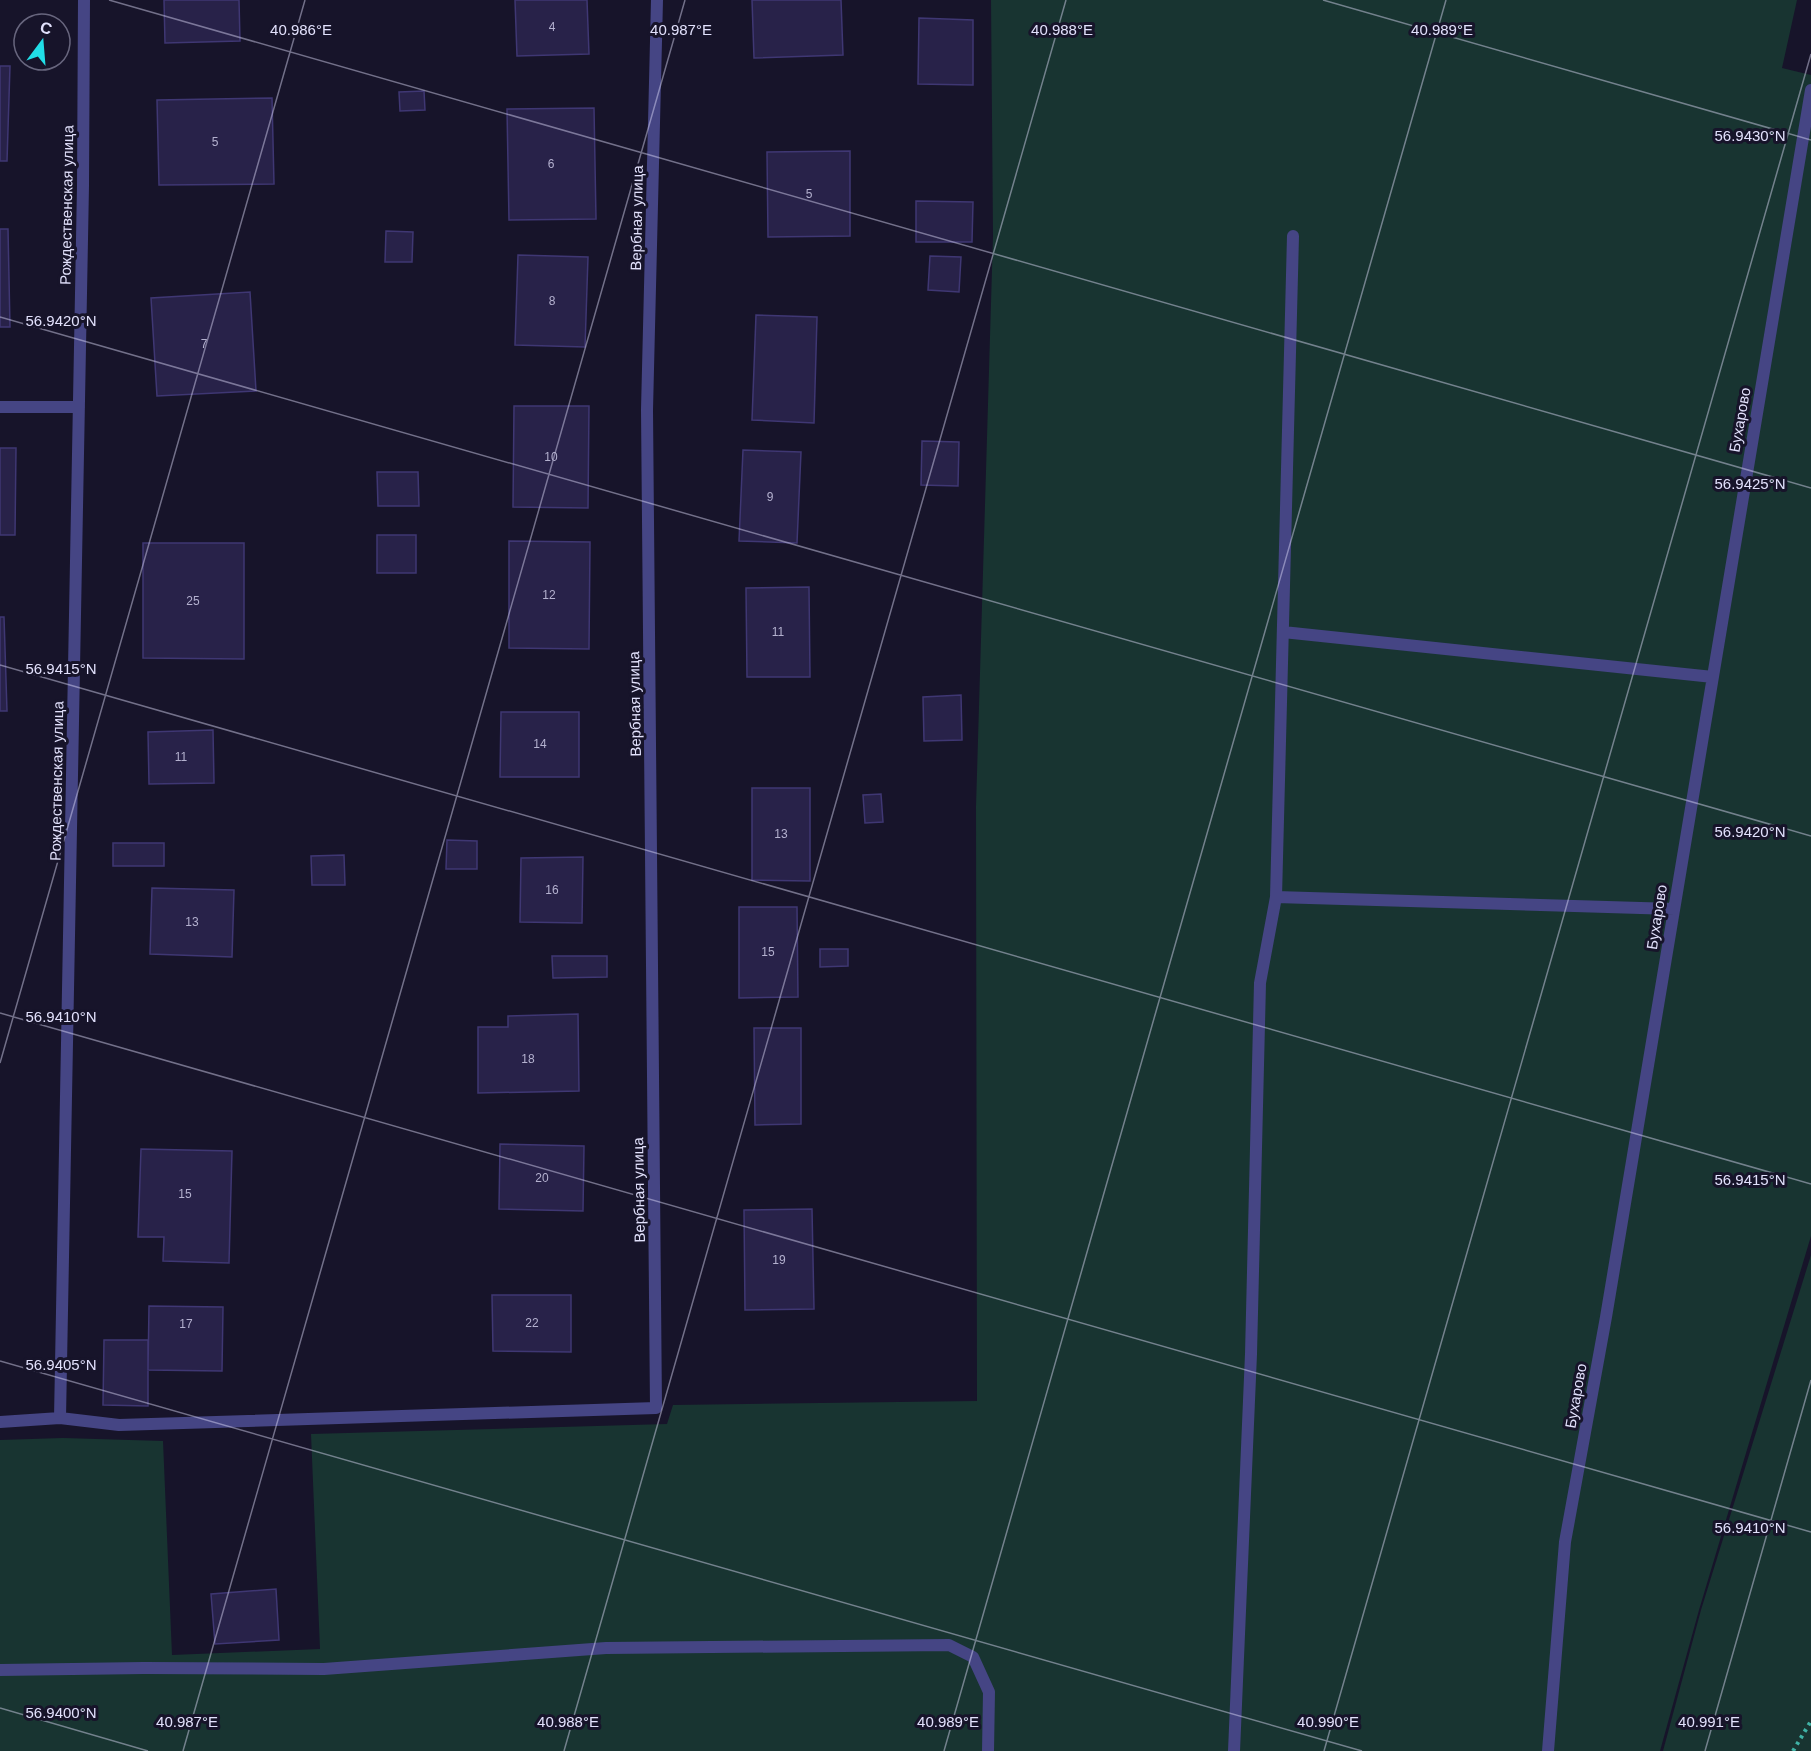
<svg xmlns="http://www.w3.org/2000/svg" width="1811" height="1751" viewBox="0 0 1811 1751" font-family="Arial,sans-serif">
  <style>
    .green { fill: #183431 }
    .building { fill: #282249; stroke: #3f3773; stroke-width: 1.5 }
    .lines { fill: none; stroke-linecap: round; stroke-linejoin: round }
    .path { stroke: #3fb2a5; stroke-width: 4; stroke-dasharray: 3 4.5; stroke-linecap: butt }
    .street { stroke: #454584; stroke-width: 12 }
    .ticks { fill: none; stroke: #e2e1fc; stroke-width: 1.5; stroke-opacity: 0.45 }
    .labels { text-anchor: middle; stroke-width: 6; stroke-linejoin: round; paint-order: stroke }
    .number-label { font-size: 12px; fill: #b4b1cf }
    .street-label { font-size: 15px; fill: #e2e1fc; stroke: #17142a }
    .ticks-label { font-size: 15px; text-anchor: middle; fill: #e2e1fc; stroke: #17142a; stroke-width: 6; stroke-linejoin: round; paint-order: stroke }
  </style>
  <rect width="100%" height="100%" fill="#17142a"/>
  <path class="green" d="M991,0H1797L1782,68L1811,75V1236L1699,1610L1660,1751H0V1440L63,1438L163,1441L172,1655L320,1649L311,1434L667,1424L673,1405L977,1401L976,807L993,236Z
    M1811,1255V1751H1663L1701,1610Z"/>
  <path class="building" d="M164,0H239L240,41L165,43Z
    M515,0H587L589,54L517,56Z
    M752,0H841L843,55L754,58Z
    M919,18L973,20V85L918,84Z
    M0,66H10L7,161H0Z
    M424,91L425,110L400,111L399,92Z
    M272,98L274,184L159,185L157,100Z
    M594,108L596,219L509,220L507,109Z
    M850,151V236L768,237L767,152Z
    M916,201L973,202L972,242H916Z
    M0,229H8L10,327H0Z
    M386,231L413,232L412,262H385Z
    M518,255L588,257L585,347L515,345Z
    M930,256L961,257L959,292L928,290Z
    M250,292L256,391L157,396L151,298Z
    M756,315L817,317L814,423L752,420Z
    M514,406H589L588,508L513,507Z
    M922,441L959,442L958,486L921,485Z
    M0,448H16L15,535H0Z
    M743,450L801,452L797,543L739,541Z
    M377,472H418L419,506H378Z
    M377,535H416V573H377Z
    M509,541L590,542L589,649L509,648Z
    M143,543H244V659L143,658Z
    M809,587L810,677H747L746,588Z
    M0,617H4L7,711H0Z
    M961,695L962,740L924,741L923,697Z
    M501,712H579V777H500Z
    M213,730L214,783L149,784L148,732Z
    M752,788H810V881L752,880Z
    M881,794L883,822L865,823L863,795Z
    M447,840L477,841V869H446Z
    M113,843H164V866H113Z
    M344,855L345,885H312L311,856Z
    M583,857L582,923L520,922L521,858Z
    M152,888L234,890L232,957L150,954Z
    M739,907H797L798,997L739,998Z
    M820,949H848V966L820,967Z
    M552,956H607V977L553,978Z
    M578,1014L579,1091L478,1093V1027H508V1016Z
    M754,1028H801V1124L755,1125Z
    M500,1144L584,1146L583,1211L499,1209Z
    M141,1149L232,1151L229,1263L163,1261L164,1237H138Z
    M812,1209L814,1309L745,1310L744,1210Z
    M492,1295H571V1352L493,1351Z
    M149,1306L223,1307L222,1371L148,1370Z
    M104,1340H148V1406L103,1405Z
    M276,1589L279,1640L215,1644L211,1594Z"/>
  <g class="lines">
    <path class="path" d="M1793,1751L1811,1721"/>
    <path class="street" d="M1293,236L1276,897L1674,909
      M0,407H79
      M1283,632L1713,677
      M60,1418L83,186L84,0
      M0,1422L60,1418L119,1425L656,1408L647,410L657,0
      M0,1670L144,1668L324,1669L606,1648L949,1645L973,1657L989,1692L988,1751
      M1234,1751L1251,1354L1260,983L1276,897
      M1548,1751L1565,1542L1606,1317L1811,90"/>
  </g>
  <path class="ticks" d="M109,0L1811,488M1323,0L1811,140M0,317L1811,836M0,665L1811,1184M0,1013L1811,1532M0,1063L305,0M0,1361L1362,1751M0,1708L148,1751M183,1751L685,0M564,1751L1066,0M944,1751L1446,0M1324,1751L1811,54M1705,1751L1811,1380"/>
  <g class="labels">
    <g class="number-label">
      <text x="552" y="31">4</text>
      <text x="215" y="146">5</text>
      <text x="551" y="168">6</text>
      <text x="809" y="198">5</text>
      <text x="552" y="305">8</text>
      <text x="204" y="348">7</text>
      <text x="551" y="461">10</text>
      <text x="770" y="501">9</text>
      <text x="549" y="599">12</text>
      <text x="193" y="605">25</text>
      <text x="778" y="636">11</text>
      <text x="540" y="748">14</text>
      <text x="181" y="761">11</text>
      <text x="781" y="838">13</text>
      <text x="552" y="894">16</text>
      <text x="192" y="926">13</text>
      <text x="768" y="956">15</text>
      <text x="528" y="1063">18</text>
      <text x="542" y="1182">20</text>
      <text x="185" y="1198">15</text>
      <text x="779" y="1264">19</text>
      <text x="532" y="1327">22</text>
      <text x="186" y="1328">17</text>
    </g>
    <g class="street-label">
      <text transform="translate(67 205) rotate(-89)" y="5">Рождественская улица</text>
      <text transform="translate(637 218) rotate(-89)" y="5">Вербная улица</text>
      <text transform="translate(1740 420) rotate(-80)" y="5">Бухарово</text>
      <text transform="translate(635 704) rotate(-91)" y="5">Вербная улица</text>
      <text transform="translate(57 781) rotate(-89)" y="5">Рождественская улица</text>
      <text transform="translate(1657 917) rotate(-81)" y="5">Бухарово</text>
      <text transform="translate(639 1190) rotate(-91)" y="5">Вербная улица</text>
      <text transform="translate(1576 1396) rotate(-80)" y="5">Бухарово</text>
    </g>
  </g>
  <g class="ticks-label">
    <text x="301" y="35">40.986°E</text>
    <text x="681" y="35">40.987°E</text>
    <text x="1062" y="35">40.988°E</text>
    <text x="1442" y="35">40.989°E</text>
    <text x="1750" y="141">56.9430°N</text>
    <text x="61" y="326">56.9420°N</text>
    <text x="1750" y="489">56.9425°N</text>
    <text x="61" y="674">56.9415°N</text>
    <text x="1750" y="837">56.9420°N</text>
    <text x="61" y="1022">56.9410°N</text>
    <text x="1750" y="1185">56.9415°N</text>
    <text x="61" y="1370">56.9405°N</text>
    <text x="1750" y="1533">56.9410°N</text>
    <text x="61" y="1718">56.9400°N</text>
    <text x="187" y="1727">40.987°E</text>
    <text x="568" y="1727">40.988°E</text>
    <text x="948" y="1727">40.989°E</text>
    <text x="1328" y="1727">40.990°E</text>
    <text x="1709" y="1727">40.991°E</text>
  </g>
  <g transform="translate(42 42) rotate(16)"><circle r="28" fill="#17142a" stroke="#68667e" stroke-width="1.5"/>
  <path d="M0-4.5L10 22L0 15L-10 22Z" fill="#21dee7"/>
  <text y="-9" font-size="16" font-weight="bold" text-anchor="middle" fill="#e2e1fc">С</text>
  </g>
</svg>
